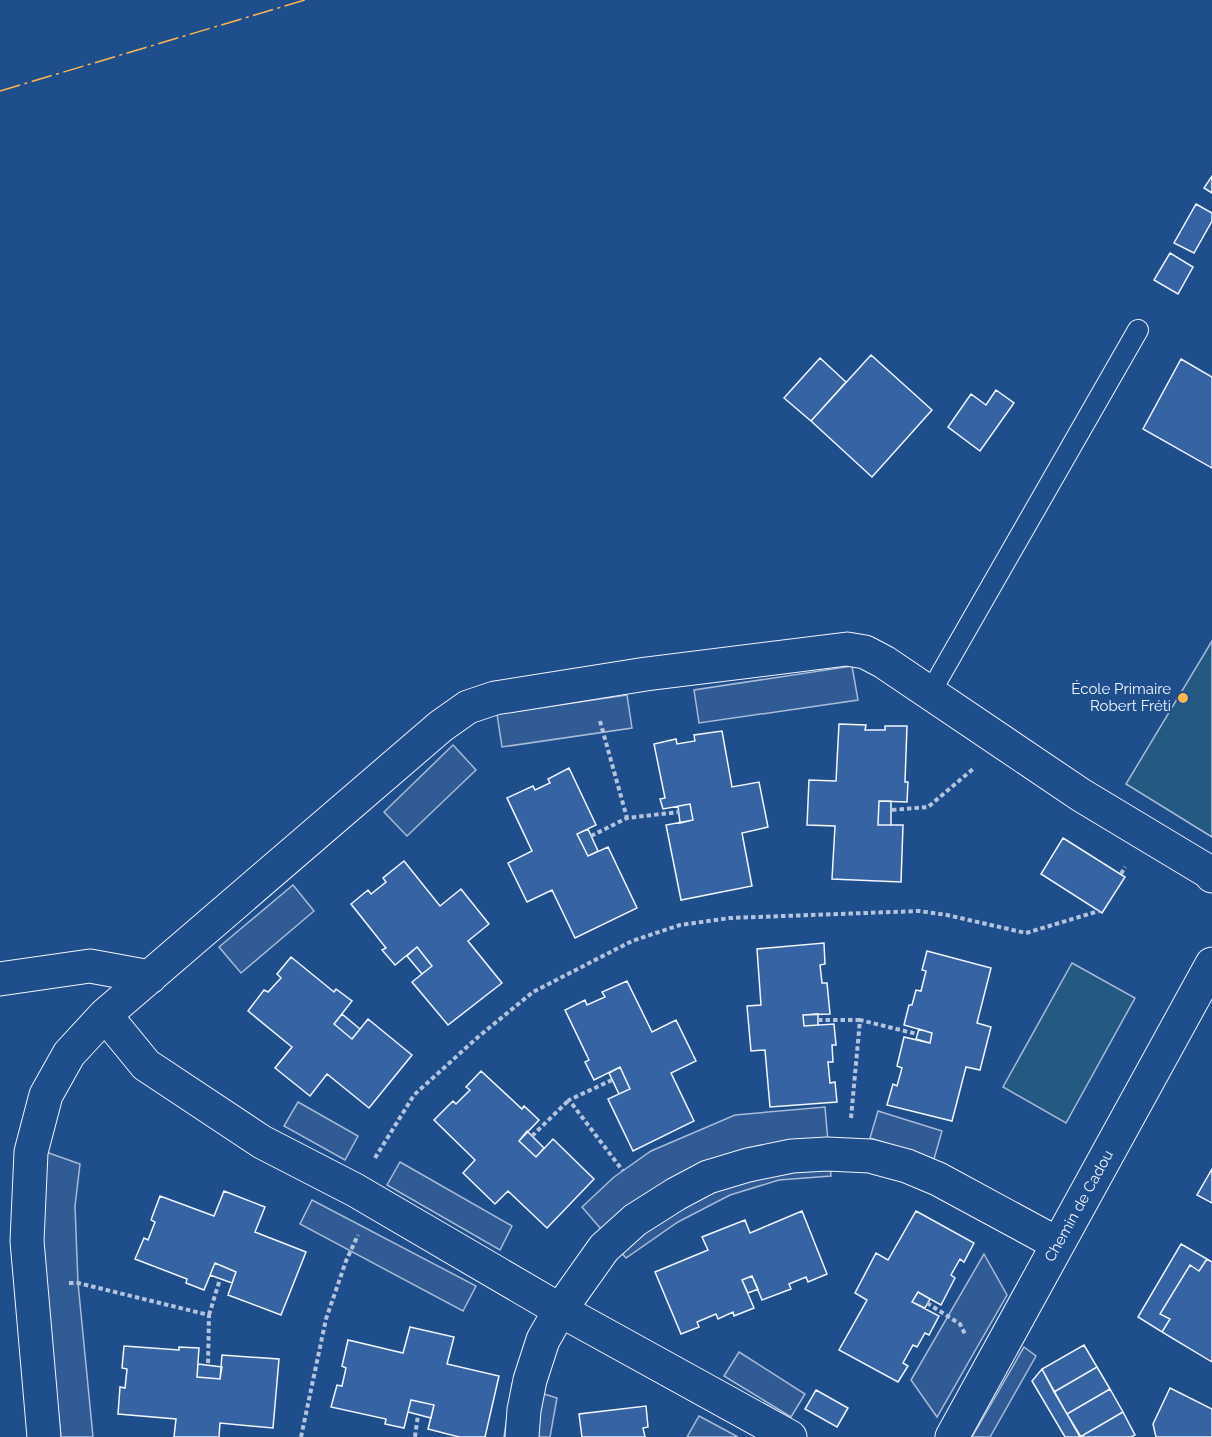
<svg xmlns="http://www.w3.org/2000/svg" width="1212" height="1437" viewBox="0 0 1212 1437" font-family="Raleway,sans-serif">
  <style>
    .park { fill: #245a82; stroke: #a8bbd7; stroke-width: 1.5 }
    .parking { fill: #305b95; stroke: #a8bbd7; stroke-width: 1.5 }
    .building { fill: #3563a3; stroke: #f2f6ff; stroke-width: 1.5 }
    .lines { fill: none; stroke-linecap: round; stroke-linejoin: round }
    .service-casing { stroke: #f2f6ff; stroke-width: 22 }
    .minor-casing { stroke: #f2f6ff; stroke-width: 35 }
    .path { stroke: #b3c4dc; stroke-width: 4; stroke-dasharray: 4.5 3; stroke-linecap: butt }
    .service { stroke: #1f4e8c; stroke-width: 20 }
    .minor { stroke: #1f4e8c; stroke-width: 33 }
    .power { stroke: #ffb74d; stroke-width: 1.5; stroke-dasharray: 21 4.5 3 4.5; stroke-linecap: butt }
    .poi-dot { fill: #ffb74d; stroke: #1f4e8c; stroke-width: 2 }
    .labels { text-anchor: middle; stroke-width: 4.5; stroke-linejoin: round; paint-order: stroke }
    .poi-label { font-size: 15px; fill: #f2f6ff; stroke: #1f4e8c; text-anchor: end }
    .street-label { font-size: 15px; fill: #f2f6ff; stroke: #1f4e8c }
  </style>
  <rect width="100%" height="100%" fill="#1f4e8c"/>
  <path class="park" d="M1212,641V837L1126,784Z
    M1072,963L1135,998L1066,1123L1003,1087Z"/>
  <path class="parking" d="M852,666L858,700L699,723L694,690Z
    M627,695L632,728L502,747L497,714Z
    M453,745L476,770L407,836L384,812Z
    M293,885L314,911L241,973L219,947Z
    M298,1102L358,1136L345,1160L284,1126Z
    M825,1107L831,1176L779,1180L730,1195L678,1222L626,1258L582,1207L614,1177L651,1151L735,1115Z
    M878,1111L942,1131L934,1159L870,1138Z
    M46,1152L80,1164L75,1206L78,1283L93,1437H61L45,1291L41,1205Z
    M400,1162L512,1226L500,1250L387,1185Z
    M312,1200L476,1286L463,1311L300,1224Z
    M984,1254L1007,1295L937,1417L911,1380Z
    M1024,1347L1036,1356L990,1437H972Z
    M739,1352L805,1394L791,1417L724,1376Z
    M512,1384L557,1398L550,1437H504Z
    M699,1416L738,1437H687Z"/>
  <path class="building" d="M1212,176V193L1204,188Z
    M1196,204L1212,213V221L1194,253L1174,243Z
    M1170,253L1193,267L1178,294L1154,280Z
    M871,355L932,410L872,477L811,421Z
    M820,358L846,382L811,421L784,398Z
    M1181,359L1212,377V468L1143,429Z
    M996,390L1014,403L980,451L948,427L971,394L986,405Z
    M839,724L866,725L865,730H885V726H907L905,782H908L907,802L879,801L878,825H903L901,882L832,879L835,826L807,825L809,780L836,781Z
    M722,731L732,787L759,782L768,827L742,833L752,886L681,900L666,825L693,820L690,804L663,809L660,799L665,798L654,744L676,739L677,744L695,741L694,735Z
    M569,768L596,825L577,834L588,856L608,847L637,908L575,938L552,890L527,902L508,863L532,851L507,798L533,786L535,790L550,783L548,779Z
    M879,801H891V825H878Z
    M690,804L693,820L680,823L678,806Z
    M588,829L598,851L588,856L577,834Z
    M1063,838L1125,877L1102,913L1041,874Z
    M404,861L440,906L461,889L489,924L468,941L502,983L448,1025L412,982L432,966L417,947L395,965L382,950L386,948L351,904L368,890L371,894L386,882L383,878Z
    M824,943L825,964L820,965L822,983H827L830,1014L803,1015L804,1026L834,1024L836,1045H832L833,1062H828L830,1083L835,1082L837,1102L770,1107L765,1050L751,1051L747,1006L761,1005L757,949Z
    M417,947L432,966L422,974L407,956Z
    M927,951L991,968L977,1023L991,1027L980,1070L966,1067L952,1121L887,1105L893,1084L897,1086L902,1068L897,1066L904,1037L930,1043L932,1033L904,1025L909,1005H912L916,990L921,991L926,971L922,970Z
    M291,957L334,992L336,989L352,1001L334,1024L352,1039L368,1019L412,1055L369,1108L327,1074L310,1096L275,1068L292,1047L248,1011L264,990L268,992L281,978L277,974Z
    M627,981L652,1032L676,1020L696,1061L671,1073L694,1121L633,1151L608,1099L630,1089L620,1067L594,1080L585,1062L589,1060L565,1010L585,1000L587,1005L605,997L602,992Z
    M342,1014L360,1029L352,1039L334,1024Z
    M818,1014V1025L804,1026L803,1015Z
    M919,1029L932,1033L930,1043L916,1039Z
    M620,1067L630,1089L619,1094L609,1073Z
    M481,1071L522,1109L524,1106L539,1120L519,1141L536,1157L553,1139L594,1179L547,1228L508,1191L495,1204L463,1173L475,1160L434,1120L453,1101L456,1104L470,1090L466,1087Z
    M527,1131L544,1148L536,1157L519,1141Z
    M1212,1169V1203L1197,1195Z
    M224,1191L265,1207L255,1232L306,1252L281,1315L228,1295L236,1272L215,1263L204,1290L186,1283L187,1279L135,1259L144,1238L148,1240L155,1222L151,1220L160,1196L214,1216Z
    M802,1211L827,1274L808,1282L806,1277L789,1284L791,1289L762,1300L752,1276L742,1280L754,1308L734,1316L733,1312L718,1319L716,1314L697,1322L699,1327L681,1334L655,1272L708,1250L702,1237L745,1220L750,1233Z
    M916,1211L974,1243L964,1262L960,1259L951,1275L955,1278L941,1305L918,1292L912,1302L939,1316L929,1335L925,1333L917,1347L913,1345L903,1363L908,1366L898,1382L839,1350L867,1300L855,1293L876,1253L888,1260Z
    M1181,1244L1207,1259L1199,1271L1190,1265L1160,1314L1170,1319L1162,1332L1138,1317Z
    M1207,1259L1212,1262V1362L1162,1332L1170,1319L1160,1314L1190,1265L1199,1271Z
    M215,1263L236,1272L232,1283L210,1275Z
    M752,1276L758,1289L748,1293L742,1280Z
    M918,1292L930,1299L925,1308L912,1302Z
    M410,1327L454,1337L447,1364L499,1376L485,1437H459L428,1429L434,1405L411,1400L404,1428L385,1424L386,1419L331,1407L337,1385L342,1386L346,1368L342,1366L348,1340L403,1353Z
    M1084,1345L1097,1367L1054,1392L1042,1369Z
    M124,1346L179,1350V1347L199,1348L197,1377L220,1379L222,1355L279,1359L273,1428L220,1423L219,1437H174L176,1419L118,1414L120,1387L125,1388L127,1369L122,1368Z
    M198,1364L222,1367L220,1379L197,1377Z
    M1097,1367L1110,1389L1067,1414L1054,1392Z
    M1042,1369L1067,1414L1081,1437H1065L1032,1381Z
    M1170,1388L1212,1409V1437H1156L1153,1424Z
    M1110,1389L1123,1412L1080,1437L1067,1414Z
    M816,1390L848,1408L837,1427L805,1409Z
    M411,1400L434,1405L431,1418L408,1412Z
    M646,1406L648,1427L643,1428L645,1437H582L579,1414Z
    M1123,1412L1135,1435L1131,1437H1080Z"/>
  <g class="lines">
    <defs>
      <path id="service" d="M930,693L1138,330"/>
      <path id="minor" d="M0,979L90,966L150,977
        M105,1015L146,1065L262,1142L355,1190L560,1310L790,1437
        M44,1437L27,1241L31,1152L46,1095L69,1054L105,1015L441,726L468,707L495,698L646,674L847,649L865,652L884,662L1081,795L1209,872L1212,876
        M522,1437L524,1410L530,1380L543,1340L560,1310L604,1248L635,1220L676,1194L708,1177L748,1165L792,1156L827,1154L870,1156L907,1166L938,1179L1058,1244
        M952,1437L1212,964"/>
    </defs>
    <use href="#service" class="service-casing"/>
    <use href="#minor" class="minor-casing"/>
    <path class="path" d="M600,721L627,818
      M892,810L928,807L973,769
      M591,836L627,818L679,812
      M1121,874L1125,867
      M818,1020H860
      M612,1080L569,1100L623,1171
      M851,1118L860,1020L917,1034
      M532,1136L569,1100
      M375,1158L414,1095L478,1037L533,992L632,941L680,925L730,918L919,911L947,915L1026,933L1099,911
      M69,1283H78L209,1315L208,1366
      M927,1303L960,1324L965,1334
      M209,1315L220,1279
      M301,1437L326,1319L346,1261L358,1235
      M415,1437L418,1415"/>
    <use href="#service" class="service"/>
    <use href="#minor" class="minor"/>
    <path class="power" d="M0,91L305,0"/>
  </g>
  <circle class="poi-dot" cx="1183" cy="698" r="6"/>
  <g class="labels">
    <g class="poi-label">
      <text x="1171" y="694">École Primaire<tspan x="1171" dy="17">Robert Fréti</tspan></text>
    </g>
    <g class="street-label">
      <text transform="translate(1079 1206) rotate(-61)" y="5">Chemin de Cadou</text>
    </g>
  </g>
</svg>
